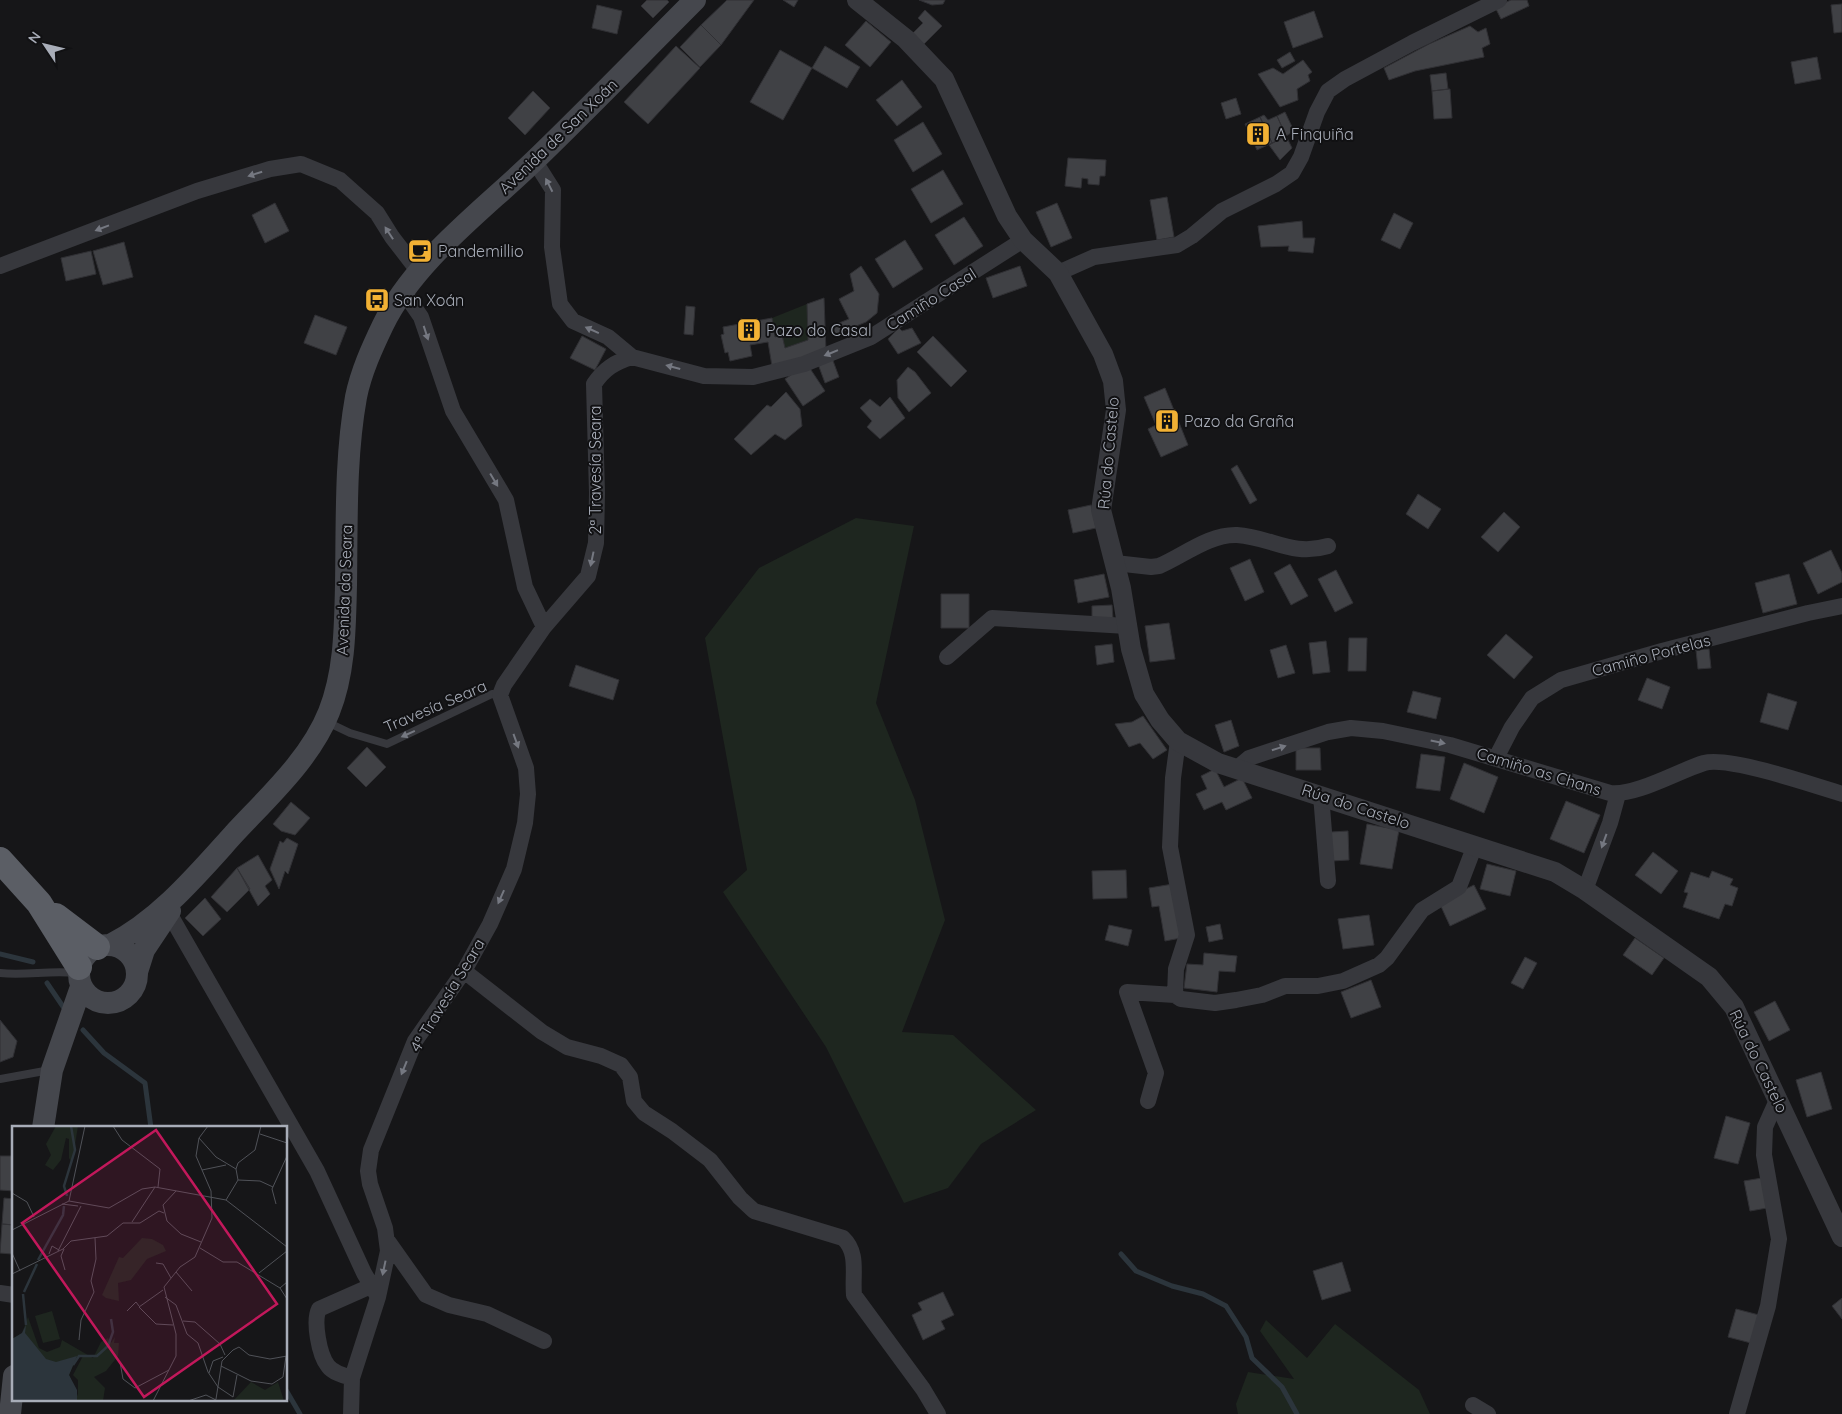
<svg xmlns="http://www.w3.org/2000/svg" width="1842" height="1414" viewBox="0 0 1842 1414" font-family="Quicksand,sans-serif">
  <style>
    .green { fill: #1e261f }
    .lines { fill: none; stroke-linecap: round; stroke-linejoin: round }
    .stream { stroke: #2c353c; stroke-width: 5 }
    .building { fill: #404145; stroke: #303034 }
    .service { stroke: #37383d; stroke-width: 8 }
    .minor { stroke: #37383d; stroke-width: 16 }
    .tertiary { stroke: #37383d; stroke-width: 20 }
    .secondary { stroke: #45474d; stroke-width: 22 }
    .trunk { stroke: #5b5e65; stroke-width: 26 }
    .oneway { fill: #757881 }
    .labels { text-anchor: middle; stroke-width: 4; stroke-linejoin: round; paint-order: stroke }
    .poi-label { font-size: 16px; fill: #a8adb8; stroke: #111113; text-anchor: start }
    .street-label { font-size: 16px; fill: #a8adb8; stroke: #111113 }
    .inset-river { fill: none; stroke: #2c353c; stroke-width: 2.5 }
    .inset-road { fill: none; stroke: #505258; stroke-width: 1 }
    .view { fill: #c2185b; fill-opacity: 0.15; stroke: #c2185b; stroke-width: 2.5 }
    .inset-edge { fill: none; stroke: #a8adb8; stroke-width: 2.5 }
  </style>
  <rect width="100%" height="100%" fill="#161618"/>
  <path class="green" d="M807,304L808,340L785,348L782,335L775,337L772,318Z
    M856,518L914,526L876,703L915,800L945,920L902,1032L953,1035L1036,1110L981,1144L948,1188L904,1203L826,1047L723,892L747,870L705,638L759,568Z
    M1266,1320L1307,1358L1335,1324L1419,1390L1430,1414H1238L1236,1404L1248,1372L1294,1379L1260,1331Z"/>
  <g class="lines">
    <path class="stream" d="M0,954L33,962
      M47,983L66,1011
      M83,1030L104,1053L145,1083L151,1128
      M1121,1254L1136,1271L1172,1286L1203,1294L1226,1306L1246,1337L1252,1358L1282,1387L1297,1414
      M286,1390L300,1414"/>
  </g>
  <path class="building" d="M647,0H667L669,2L653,18L641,6Z
    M727,0H754L721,45L701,25Z
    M783,0H798L794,7Z
    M919,0H945L943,4L932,5Z
    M1511,0H1527L1529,6L1501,19L1495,7Z
    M1842,4V32L1834,33L1831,5Z
    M597,5L622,11L617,34L592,28Z
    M925,10L942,26L924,44L913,33L923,23L918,18Z
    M1314,11L1323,37L1293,48L1284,22Z
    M866,21L891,42L870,67L845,45Z
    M701,25L721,45L700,67L680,47Z
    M1470,26L1478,32L1486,28L1490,44L1482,48L1484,57L1415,71L1389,80L1384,68L1429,44Z
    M676,46L700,68L648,124L624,102Z
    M825,46L860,67L847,88L812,68Z
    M780,50L812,68L783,120L750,102Z
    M1290,52L1295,61L1282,68L1277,60Z
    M1817,57L1821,79L1795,84L1791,62Z
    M1303,60L1312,72L1308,75L1310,81L1297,89L1298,100L1280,107L1258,74L1273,68L1283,74Z
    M1446,73L1448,89L1432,91L1430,75Z
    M902,80L922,107L897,126L876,100Z
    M1450,89L1452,118L1434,119L1432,91Z
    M533,91L550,108L525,135L508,118Z
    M1236,98L1241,114L1226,119L1221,103Z
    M1285,112L1294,131L1286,136L1277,116Z
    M1264,115L1268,120L1277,116L1286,136L1272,143L1260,117Z
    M1260,117L1272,143L1257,150L1245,124Z
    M923,122L942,154L913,172L894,140Z
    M1286,136L1292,148L1280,160L1269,145Z
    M1068,158L1106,160L1105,176H1100L1099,185L1088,184V179L1082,178L1081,188L1065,186Z
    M943,170L963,204L931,223L911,189Z
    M1167,197L1174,237L1157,240L1150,200Z
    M275,203L289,231L265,243L252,215Z
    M1057,203L1072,238L1051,247L1036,212Z
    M1394,213L1413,223L1400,249L1381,240Z
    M964,217L983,246L954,265L935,235Z
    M1302,221L1303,238H1315L1313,253L1288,251L1289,246L1261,247L1258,226Z
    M905,240L923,269L893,288L875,259Z
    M124,242L133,277L103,285L93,251Z
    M91,251L96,274L66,281L61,258Z
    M861,266L879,294L877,313L866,322L834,335V325L849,319L839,299L854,291L850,274Z
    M1020,266L1027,286L993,298L986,278Z
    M824,298L826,352L772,366L768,342L750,345L752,356L730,361L728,352L725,353L721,335L724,334L723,327L772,318L775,337L782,335L785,348L808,340L807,304Z
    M686,306L695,307L693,335L684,334Z
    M315,315L347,327L336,355L304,343Z
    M899,328L902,331L912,328L921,343L898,354L888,339Z
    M582,336L606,349L595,370L570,358Z
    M933,336L967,371L951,387L917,352Z
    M832,358L839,377L825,383L818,364Z
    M807,364L825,391L803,406L785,379Z
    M908,367L915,372L931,393L909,412L898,398L897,380Z
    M1165,388L1188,445L1161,457L1148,429L1156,425L1144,397Z
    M786,392L800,409L802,426L785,440L775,434L751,455L734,439L767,405L771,407Z
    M890,397L905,418L880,439L867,427L872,421L860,408L870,399L880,407Z
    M1237,465L1257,500L1250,504L1231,469Z
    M1418,494L1441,509L1428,529L1406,514Z
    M1091,505L1096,528L1073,533L1068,510Z
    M1504,512L1520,527L1498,552L1481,537Z
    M1831,550L1842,573V582L1818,594L1803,563Z
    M1250,559L1264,592L1245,601L1230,568Z
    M1290,564L1308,596L1291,605L1274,573Z
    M1336,570L1353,603L1335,612L1318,579Z
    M1104,574L1109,597L1078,603L1074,580Z
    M1789,574L1797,604L1763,613L1755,583Z
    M941,594H969V628H941Z
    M1112,605L1113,619L1092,620V606Z
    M1169,623L1175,659L1150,662L1145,626Z
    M1506,634L1533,657L1514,679L1487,655Z
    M1349,638H1367L1366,671H1348Z
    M1326,641L1330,672L1313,674L1309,643Z
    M1112,644L1114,662L1097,665L1095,646Z
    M1286,645L1295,673L1278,678L1270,650Z
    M1709,649L1711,668L1698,669L1696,650Z
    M576,665L619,680L613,700L569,686Z
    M1647,678L1670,687L1662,709L1638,700Z
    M1413,691L1441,698L1436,719L1407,712Z
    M1768,693L1797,702L1788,730L1760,722Z
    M1143,716L1167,750L1153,759L1140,743L1129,747L1115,724L1132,722Z
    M1231,720L1239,746L1224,752L1215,725Z
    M367,747L386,767L366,787L347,768Z
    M1296,748H1320L1321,770H1296Z
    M1421,754L1445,757L1440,791L1416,788Z
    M1464,763L1498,777L1484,813L1450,799Z
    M1215,769L1224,787L1242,778L1252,798L1226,810L1222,802L1204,810L1196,794L1207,789L1201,776Z
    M1566,801L1600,815L1584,853L1550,839Z
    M291,802L310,818L295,835L281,831L273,824Z
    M1367,824L1399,830L1392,869L1360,864Z
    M1348,831L1349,860L1331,861V832Z
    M287,838L298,844L288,874L285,871L279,889L270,869L280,841L283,843Z
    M1653,852L1678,871L1661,894L1635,875Z
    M258,855L272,880L265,886L270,894L258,906L237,868Z
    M1487,864L1516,871L1510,896L1480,889Z
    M237,868L250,889L227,912L211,897Z
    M1126,870L1127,898L1093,899L1092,871Z
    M1712,871L1733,879L1730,885L1738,888L1732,906L1725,904L1719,919L1683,907L1688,893L1684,892L1691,872L1709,878Z
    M1173,884L1181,938L1165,941L1159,906L1152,907L1149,888Z
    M1474,885L1486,909L1450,926L1439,902Z
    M205,898L221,919L203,936L185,918Z
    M1369,915L1374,945L1343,949L1338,919Z
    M1220,924L1223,939L1209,942L1206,927Z
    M1109,925L1132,930L1128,946L1105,940Z
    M1635,938L1664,958L1652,975L1623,955Z
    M1204,953L1237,956L1235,972L1219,971L1217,992L1184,988L1187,964L1203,965Z
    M1525,957L1537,963L1523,989L1511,983Z
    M1371,980L1381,1007L1351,1018L1341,992Z
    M1775,1001L1790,1030L1769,1041L1754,1012Z
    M0,1020L17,1041L13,1057L0,1062Z
    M1821,1072L1832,1109L1807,1117L1796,1080Z
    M1726,1116L1750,1123L1738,1164L1714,1158Z
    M0,1156H14V1191L0,1190Z
    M1762,1178L1767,1208L1750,1211L1744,1181Z
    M4,1198L14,1199V1225L2,1224Z
    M2,1224L14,1225L12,1254L0,1253Z
    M1342,1262L1351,1291L1322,1300L1313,1271Z
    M943,1292L954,1315L941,1321L945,1329L923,1340L912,1315L922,1310L918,1303Z
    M1842,1298V1319L1832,1306Z
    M1736,1309L1759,1315L1751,1343L1728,1337Z"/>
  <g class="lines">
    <path class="service" d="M327,722L350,733L387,744L492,694L500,695
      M0,973C25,976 50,970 75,973
      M0,1079L50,1070"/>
    <path class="minor" d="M534,160L553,190L552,247L560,304L573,321L608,337L632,357L704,376L753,377L804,364L871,337L1023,240
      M0,266L197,191L270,169L301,164L340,180L377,213L392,237L419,272
      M1058,273L1094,257L1177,245L1192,236L1222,211L1276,184L1292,173L1301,157L1317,112L1328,91L1345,79L1412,43L1499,0
      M403,291L421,317L453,411L506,500L525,587L544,627
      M1115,563L1151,567L1159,566C1183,556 1209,534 1237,535C1271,537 1292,557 1328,546
      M947,657L992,618L1127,626
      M1178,741L1173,778L1170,847L1187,935L1176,969L1175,995L1181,999L1215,1003L1236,1000L1262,995L1285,986H1318L1343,981L1379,965L1387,958L1422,910L1459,887L1475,845
      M1496,758L1512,727L1532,698L1561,680L1662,651L1808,613L1842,606
      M1236,769L1249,758L1328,732L1351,728L1383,731L1450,745L1610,793C1636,796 1678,771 1704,763C1729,756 1814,785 1842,794
      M1321,795L1328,881
      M1585,890L1610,823L1618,794
      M170,911L173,920L317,1171L364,1273L378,1297
      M464,971L542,1032L567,1047L601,1056L621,1065L630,1077L634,1101L644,1113L672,1131L710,1160L740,1198L754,1211L843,1238C859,1253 852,1274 854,1295L923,1389L938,1414
      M1148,1101L1156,1073L1127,992L1175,995
      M387,1240L426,1295L449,1305L487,1314L544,1341
      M0,1293L14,1295
      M352,1378C345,1376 333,1373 328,1366C319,1355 313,1321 319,1309L371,1286
      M1473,1405L1488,1414
      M351,1414L352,1378L378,1297L388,1251L385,1228L370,1184L368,1171L371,1150L415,1041L464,971L490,924L514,869L525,823L528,794L526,768L500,695L504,685L544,627L588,576L596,543L597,493L594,384C604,369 615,362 632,357
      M1737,1414L1768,1306L1779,1239L1764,1155L1765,1127L1778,1098"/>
    <path class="tertiary" d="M857,0L906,39L944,79L1007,216L1023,240L1058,273L1103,354L1113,381L1116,410L1101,510L1121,588L1131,649L1144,694L1160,720L1178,741L1218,763L1555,872L1585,890L1709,977L1734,1007L1842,1237"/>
    <path class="secondary" d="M79 974a29 29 0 1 1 58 0a29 29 0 1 1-58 0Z
      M110,945C158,921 196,876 232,836C266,799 310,760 329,712C345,672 345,627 346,585C347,523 345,458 356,397C361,372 372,348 383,325C414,261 482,211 533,162C588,109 641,54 695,0
      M137,972L144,950L170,911
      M43,1128L52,1070L81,987
      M10,1414L14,1376"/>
    <path class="trunk" d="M0,860L39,903L79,967
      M56,916L97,947"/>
  </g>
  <defs><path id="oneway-solid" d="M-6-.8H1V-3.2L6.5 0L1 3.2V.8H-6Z" transform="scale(1.25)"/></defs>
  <g class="oneway">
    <use href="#oneway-solid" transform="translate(255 174) rotate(163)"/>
    <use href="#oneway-solid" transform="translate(549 185) rotate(-117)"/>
    <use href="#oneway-solid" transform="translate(102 228) rotate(159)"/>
    <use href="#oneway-solid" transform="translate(389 233) rotate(-123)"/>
    <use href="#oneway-solid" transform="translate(592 330) rotate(-156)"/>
    <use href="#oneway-solid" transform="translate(426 333) rotate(72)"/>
    <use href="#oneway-solid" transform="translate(831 353) rotate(158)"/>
    <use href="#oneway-solid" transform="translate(673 367) rotate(-165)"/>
    <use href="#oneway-solid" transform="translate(494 480) rotate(59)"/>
    <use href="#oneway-solid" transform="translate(592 559) rotate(102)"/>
    <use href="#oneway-solid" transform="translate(408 734) rotate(156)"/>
    <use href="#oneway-solid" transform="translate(516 741) rotate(70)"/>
    <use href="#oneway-solid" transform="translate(1438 742) rotate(12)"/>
    <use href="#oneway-solid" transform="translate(1279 748) rotate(-18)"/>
    <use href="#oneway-solid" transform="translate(1604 841) rotate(110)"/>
    <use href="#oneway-solid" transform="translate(501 897) rotate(114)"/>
    <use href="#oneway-solid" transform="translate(404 1068) rotate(112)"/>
    <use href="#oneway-solid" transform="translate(384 1268) rotate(102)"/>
  </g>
  <defs>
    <symbol id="building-square" viewBox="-11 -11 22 22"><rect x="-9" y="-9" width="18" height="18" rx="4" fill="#f2b134" stroke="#111113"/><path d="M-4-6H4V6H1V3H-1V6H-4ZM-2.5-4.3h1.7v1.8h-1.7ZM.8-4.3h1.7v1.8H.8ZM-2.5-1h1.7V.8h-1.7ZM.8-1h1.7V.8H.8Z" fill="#111"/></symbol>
    <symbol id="cafe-square" viewBox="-11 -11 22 22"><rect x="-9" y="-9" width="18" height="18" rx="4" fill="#f2b134" stroke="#111113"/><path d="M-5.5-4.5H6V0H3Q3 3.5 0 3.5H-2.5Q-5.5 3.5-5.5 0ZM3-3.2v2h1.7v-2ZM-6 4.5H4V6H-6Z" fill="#111"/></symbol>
    <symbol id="bus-square" viewBox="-11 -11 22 22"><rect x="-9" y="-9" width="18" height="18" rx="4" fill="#f2b134" stroke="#111113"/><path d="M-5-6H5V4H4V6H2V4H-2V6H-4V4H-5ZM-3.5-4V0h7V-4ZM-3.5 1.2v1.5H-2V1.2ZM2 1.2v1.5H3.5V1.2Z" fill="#111"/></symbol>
  </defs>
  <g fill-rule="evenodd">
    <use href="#building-square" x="1244" y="120" width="28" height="28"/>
    <use href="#cafe-square" x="406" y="237" width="28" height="28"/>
    <use href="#bus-square" x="363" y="286" width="28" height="28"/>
    <use href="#building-square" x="735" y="316" width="28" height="28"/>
    <use href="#building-square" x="1153" y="407" width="28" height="28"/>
  </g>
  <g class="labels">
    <g class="poi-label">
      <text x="1276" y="140">A Finquiña</text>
      <text x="438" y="257">Pandemillio</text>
      <text x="394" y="306">San Xoán</text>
      <text x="766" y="336">Pazo do Casal</text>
      <text x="1184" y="427">Pazo da Graña</text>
    </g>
    <g class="street-label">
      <text transform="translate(558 136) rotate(-44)" y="6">Avenida de San Xoán</text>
      <text transform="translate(931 299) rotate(-32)" y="6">Camiño Casal</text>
      <text transform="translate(1108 453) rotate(-85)" y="6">Rúa do Castelo</text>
      <text transform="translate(595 470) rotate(-90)" y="6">2ª Travesía Seara</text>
      <text transform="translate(344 590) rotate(-88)" y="6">Avenida da Seara</text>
      <text transform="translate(1651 655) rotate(-15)" y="6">Camiño Portelas</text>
      <text transform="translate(435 706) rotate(-23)" y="6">Travesía Seara</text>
      <text transform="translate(1539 771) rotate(17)" y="6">Camiño as Chans</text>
      <text transform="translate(1356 806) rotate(18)" y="6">Rúa do Castelo</text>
      <text transform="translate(447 995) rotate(-59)" y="6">4ª Travesía Seara</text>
      <text transform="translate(1759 1061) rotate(64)" y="6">Rúa do Castelo</text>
    </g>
  </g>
  <g transform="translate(12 1126)">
    <rect width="275" height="275" fill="#161618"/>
    <path d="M44,0H66L60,37L57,32V13L54,12L49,34L41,44L33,39L39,29L34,18ZM130,112L140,113L151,119L154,125L135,133L119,154L106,157L107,175L94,172L90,169L107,131L111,132ZM40,185L48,213L31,217L23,190ZM16,191L27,222L35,226L48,221L50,214L81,232L89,216L96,212L99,217L103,211L102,217H107L106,230L94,245L82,251L93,262L91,275H0V213L10,207ZM71,230L61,249L66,254V270L57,249L65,231ZM239,256L253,264L266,256L272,275H221Z" fill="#1e261f" fill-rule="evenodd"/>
    <path d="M14,199L13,207L34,233L44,236L65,230L57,249L65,264V275H0V213L10,207Z" fill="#2c353c"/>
    <path class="inset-river" d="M55,70L52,60L63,24L59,0M26,134L51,89L52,80M12,166L25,138M11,168L14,199M61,239L67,230H85L96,220L101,206L99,193"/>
    <path class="inset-road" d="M101,0L110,14L148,43L146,61M248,8L275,17M187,12L204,31L224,43M190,44L214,39M226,54L248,55L261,61M164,65L151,79L155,95L169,108L189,116M0,67L15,76L22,91M214,74L226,54L224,43L226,37L243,24L249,0M57,75L73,0M50,78L66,80M264,78L260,63L275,30M120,96L143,61M0,104L57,75L97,82L130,63L143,61L214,74L275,121M188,122L211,136H225L268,162M52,123L49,130L53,144M46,125L69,80M0,127L8,145M37,128L40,120L47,124M144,137L151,138L159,152M164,146L180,165M247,147L275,125M0,148L51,123L59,115L95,110L111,97H128L147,85L152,87M275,156L268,162L275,173M151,164L127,181L144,198L161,199M153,171L164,179L175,208L186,217L196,246L206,261L221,271L225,249M115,185L124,176L127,180M171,195L183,196L208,218L213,229M67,214L69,194L82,166L79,155L84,133L83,112M108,236L111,253L123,262L157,244M209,240L239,255L260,258L271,251L274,230M197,247L201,235L211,231M204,273L210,235L221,224L227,221L237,229L258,233L275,230M141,275L164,230V208L152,161L168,141L183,131L200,92L199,65L184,30L187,12L196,0M176,275L194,269L206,275"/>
    <path class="view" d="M144,4L265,178L132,271L10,97Z"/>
    <rect width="275" height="275" class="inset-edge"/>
  </g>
  <g transform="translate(45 45) rotate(305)" stroke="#111113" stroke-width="4" paint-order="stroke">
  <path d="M0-4L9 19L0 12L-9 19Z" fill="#a8adb8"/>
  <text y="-8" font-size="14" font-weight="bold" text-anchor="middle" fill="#a8adb8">N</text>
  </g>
</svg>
